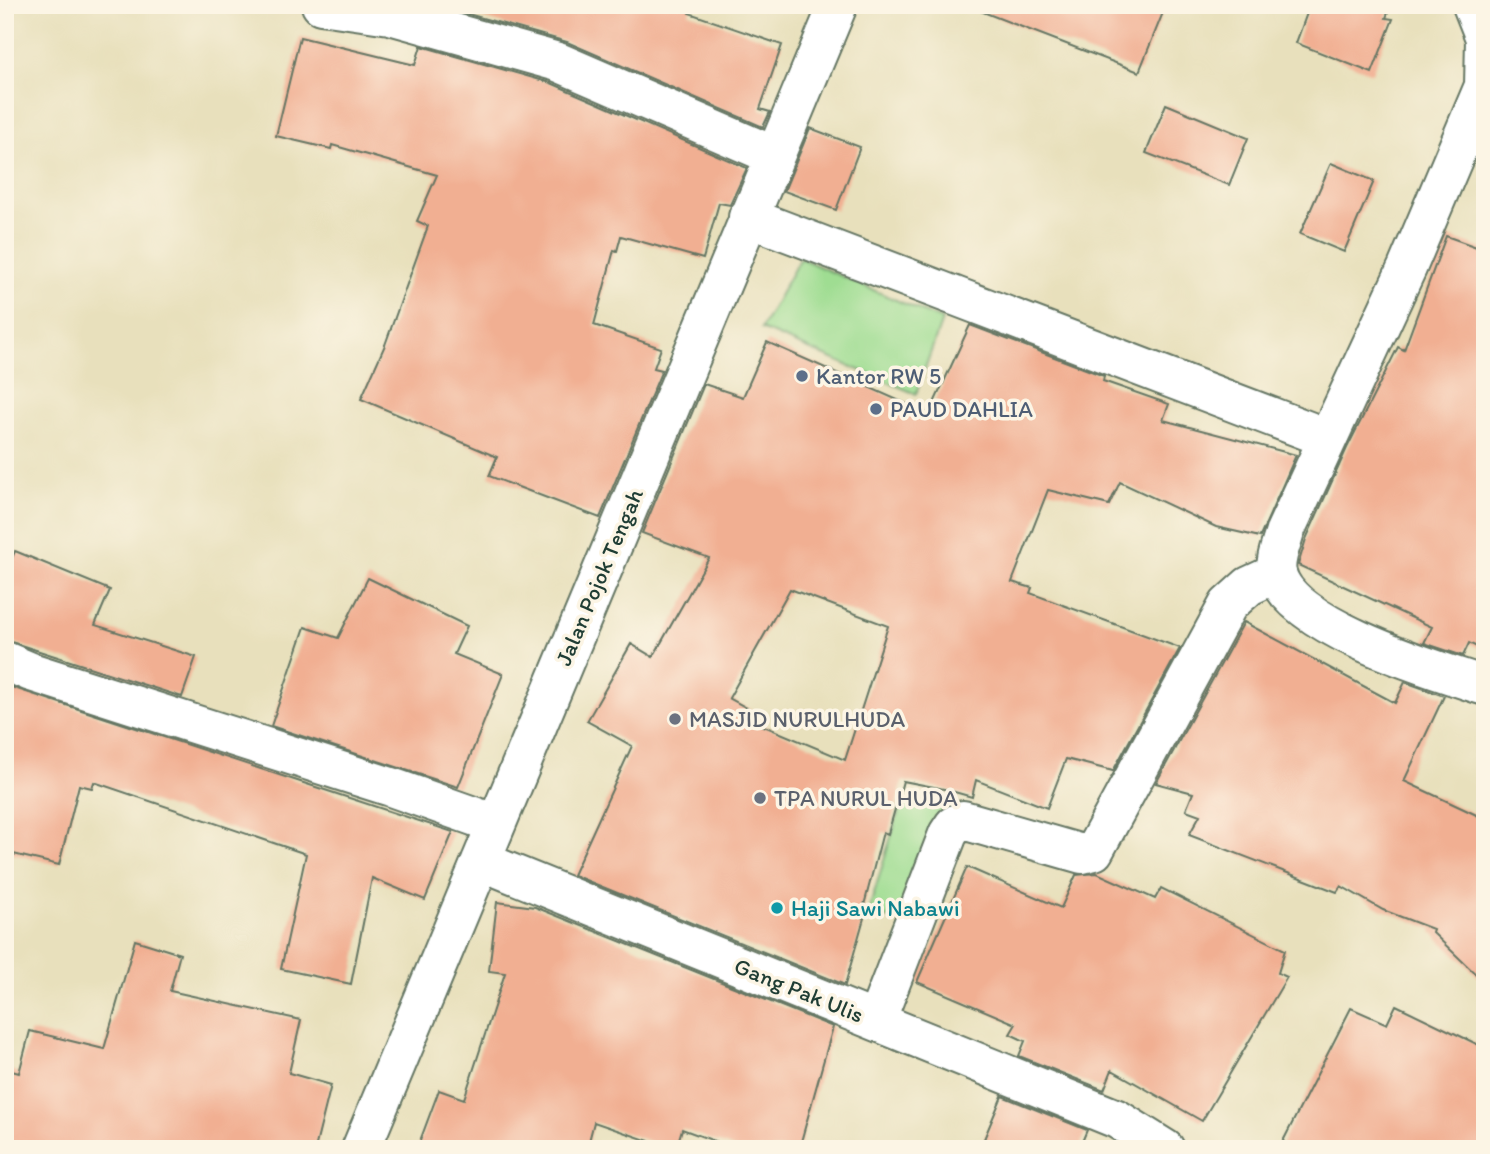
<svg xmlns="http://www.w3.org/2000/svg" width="1490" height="1154" viewBox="0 0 1490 1154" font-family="Itim,sans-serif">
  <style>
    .green { fill: #9fdd92; stroke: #5f8d63; stroke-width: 2 }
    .building { fill: #f1af92; fill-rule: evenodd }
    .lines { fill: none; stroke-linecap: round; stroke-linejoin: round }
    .street-casing { stroke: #657664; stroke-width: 42 }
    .street { stroke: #fff; stroke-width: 38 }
    .service-dot { fill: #5c6f8a; stroke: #fcf5e5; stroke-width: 2.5 }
    .worship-dot { fill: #6b7280; stroke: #fcf5e5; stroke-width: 2.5 }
    .culture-dot { fill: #0f9aa8; stroke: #fcf5e5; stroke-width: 2.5 }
    .labels { text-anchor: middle; stroke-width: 7; stroke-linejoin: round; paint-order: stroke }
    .service-label { font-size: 23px; fill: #4e5e75; stroke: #fcf5e5; text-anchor: start }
    .street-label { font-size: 23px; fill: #1f3d34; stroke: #fcf5e5 }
    .worship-label { font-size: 23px; fill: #5b616d; stroke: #fcf5e5; text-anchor: start }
    .culture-label { font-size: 23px; fill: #0d838f; stroke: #fcf5e5; text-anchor: start }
  </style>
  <rect width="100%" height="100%" fill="#fcf5e5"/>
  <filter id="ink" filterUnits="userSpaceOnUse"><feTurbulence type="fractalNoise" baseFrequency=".0143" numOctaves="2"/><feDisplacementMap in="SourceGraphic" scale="14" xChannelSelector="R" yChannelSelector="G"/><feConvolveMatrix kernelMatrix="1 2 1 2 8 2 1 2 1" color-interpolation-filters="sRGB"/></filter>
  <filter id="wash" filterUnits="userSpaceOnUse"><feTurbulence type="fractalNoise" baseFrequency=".00686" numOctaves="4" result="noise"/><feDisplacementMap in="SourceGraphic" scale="28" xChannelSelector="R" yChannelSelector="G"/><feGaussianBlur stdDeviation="1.57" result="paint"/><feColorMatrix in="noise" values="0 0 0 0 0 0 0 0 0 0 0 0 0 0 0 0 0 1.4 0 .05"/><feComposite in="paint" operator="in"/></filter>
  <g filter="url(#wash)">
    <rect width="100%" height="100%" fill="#e8e0bc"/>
    <path class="green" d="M800,258L942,320L916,394L761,329Z
      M903,797L946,810L905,923L868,913Z"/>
    <g id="blocks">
      <path class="building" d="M436,5H692L689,13L782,45L760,109L770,112L763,127L567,42Z
        M976,5H1166L1139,72L975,9Z
        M1310,5H1391L1386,18L1393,19L1372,73L1296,43Z
        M300,37L415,65L421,46L551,83L747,168L730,205L719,203L703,259L621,236L617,251L614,250L594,325L661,348L654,368L662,370L600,518L489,476L497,457L361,399L385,345L428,226L417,221L437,175L332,145L331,149L276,136Z
        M1166,104L1248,138L1229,185L1146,153Z
        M810,128L860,147L836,210L784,191Z
        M1331,163L1374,181L1344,252L1300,234Z
        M1446,236L1485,250V651L1469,643L1463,656L1424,643L1432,627L1298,565L1306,539L1347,448L1398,347L1404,350Z
        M970,325L1104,376L1103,381L1169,404L1163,420L1296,455L1260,537L1216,527L1120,482L1109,505L1048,490L1012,582L1032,588L1030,593L1180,648L1113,771L1066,759L1047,808L976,780L972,797L944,789L903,781L888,834L883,832L861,917L864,918L845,985L573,875L632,746L587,721L631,644L653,657L709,558L642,533L704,384L743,397L767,342L929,414ZM790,589L888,626L845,760L759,724L763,717L729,698Z
        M15,551L110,590L95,625L196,657L182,697L5,640V574Z
        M368,578L467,626L454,654L503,674L458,787L271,726L305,627L338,638Z
        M1244,622L1395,703L1405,682L1444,696L1404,781L1485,819V983L1432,932L1433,929L1383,910L1341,886L1337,892L1189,835L1200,815L1186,810L1193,793L1156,783Z
        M5,685L453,832L425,900L372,878L351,984L281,969L306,854L94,782L92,788L79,785L59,865L5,852Z
        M967,867L1061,908L1076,875L1097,873L1155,899L1161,888L1285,950L1278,973L1287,977L1202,1121L1112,1070L1104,1090L1019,1056L1025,1041L1010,1034L1016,1024L917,982Z
        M497,902L535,907L833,1027L799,1149H736L682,1129L676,1149H672L594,1122L587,1149H417L439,1090L464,1099L505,973L489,971Z
        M135,940L180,954L170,991L301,1020L289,1073L331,1085L315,1149H5V1069L19,1073L30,1031L104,1049Z
        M1396,1005L1485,1048V1149H1279L1351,1008L1387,1024Z
        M1002,1096L1087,1130L1079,1149H1008L984,1139Z"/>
    </g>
  </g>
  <g filter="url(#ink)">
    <use href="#blocks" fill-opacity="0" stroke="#657664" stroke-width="2"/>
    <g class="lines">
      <defs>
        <path id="street" d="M321,5L390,15L558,62L775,156
          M1472,5L1485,38L1484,86L1407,268L1285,531C1282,543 1274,560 1277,573C1290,627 1436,670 1485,686
          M748,217L1327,438
          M5,661L31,672L391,787L496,824
          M481,861L1117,1119L1165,1149
          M876,1021L948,834L954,825L963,820L1082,854L1094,851L1228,605L1249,586L1277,573
          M361,1149L838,5"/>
      </defs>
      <use href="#street" class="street-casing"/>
      <use href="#street" class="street"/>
    </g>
  </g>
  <g class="service-dot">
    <circle cx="802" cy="376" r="7"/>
    <circle cx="876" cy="409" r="7"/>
  </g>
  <g class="worship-dot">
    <circle cx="675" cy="719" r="7"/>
    <circle cx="760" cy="798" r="7"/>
  </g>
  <circle class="culture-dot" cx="777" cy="908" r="7"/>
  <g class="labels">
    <g class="service-label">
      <text x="816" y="384">Kantor RW 5</text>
      <text x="890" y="417">PAUD DAHLIA</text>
    </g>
    <g class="street-label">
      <text transform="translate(599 577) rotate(-67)" y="8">Jalan Pojok Tengah</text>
      <text transform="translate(799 990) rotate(22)" y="8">Gang Pak Ulis</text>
    </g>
    <g class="worship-label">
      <text x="689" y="727">MASJID NURULHUDA</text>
      <text x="774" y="806">TPA NURUL HUDA</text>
    </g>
    <g class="culture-label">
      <text x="791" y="916">Haji Sawi Nabawi</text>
    </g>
  </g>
  <rect width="1490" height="1154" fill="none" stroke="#fcf5e5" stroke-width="28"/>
</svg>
